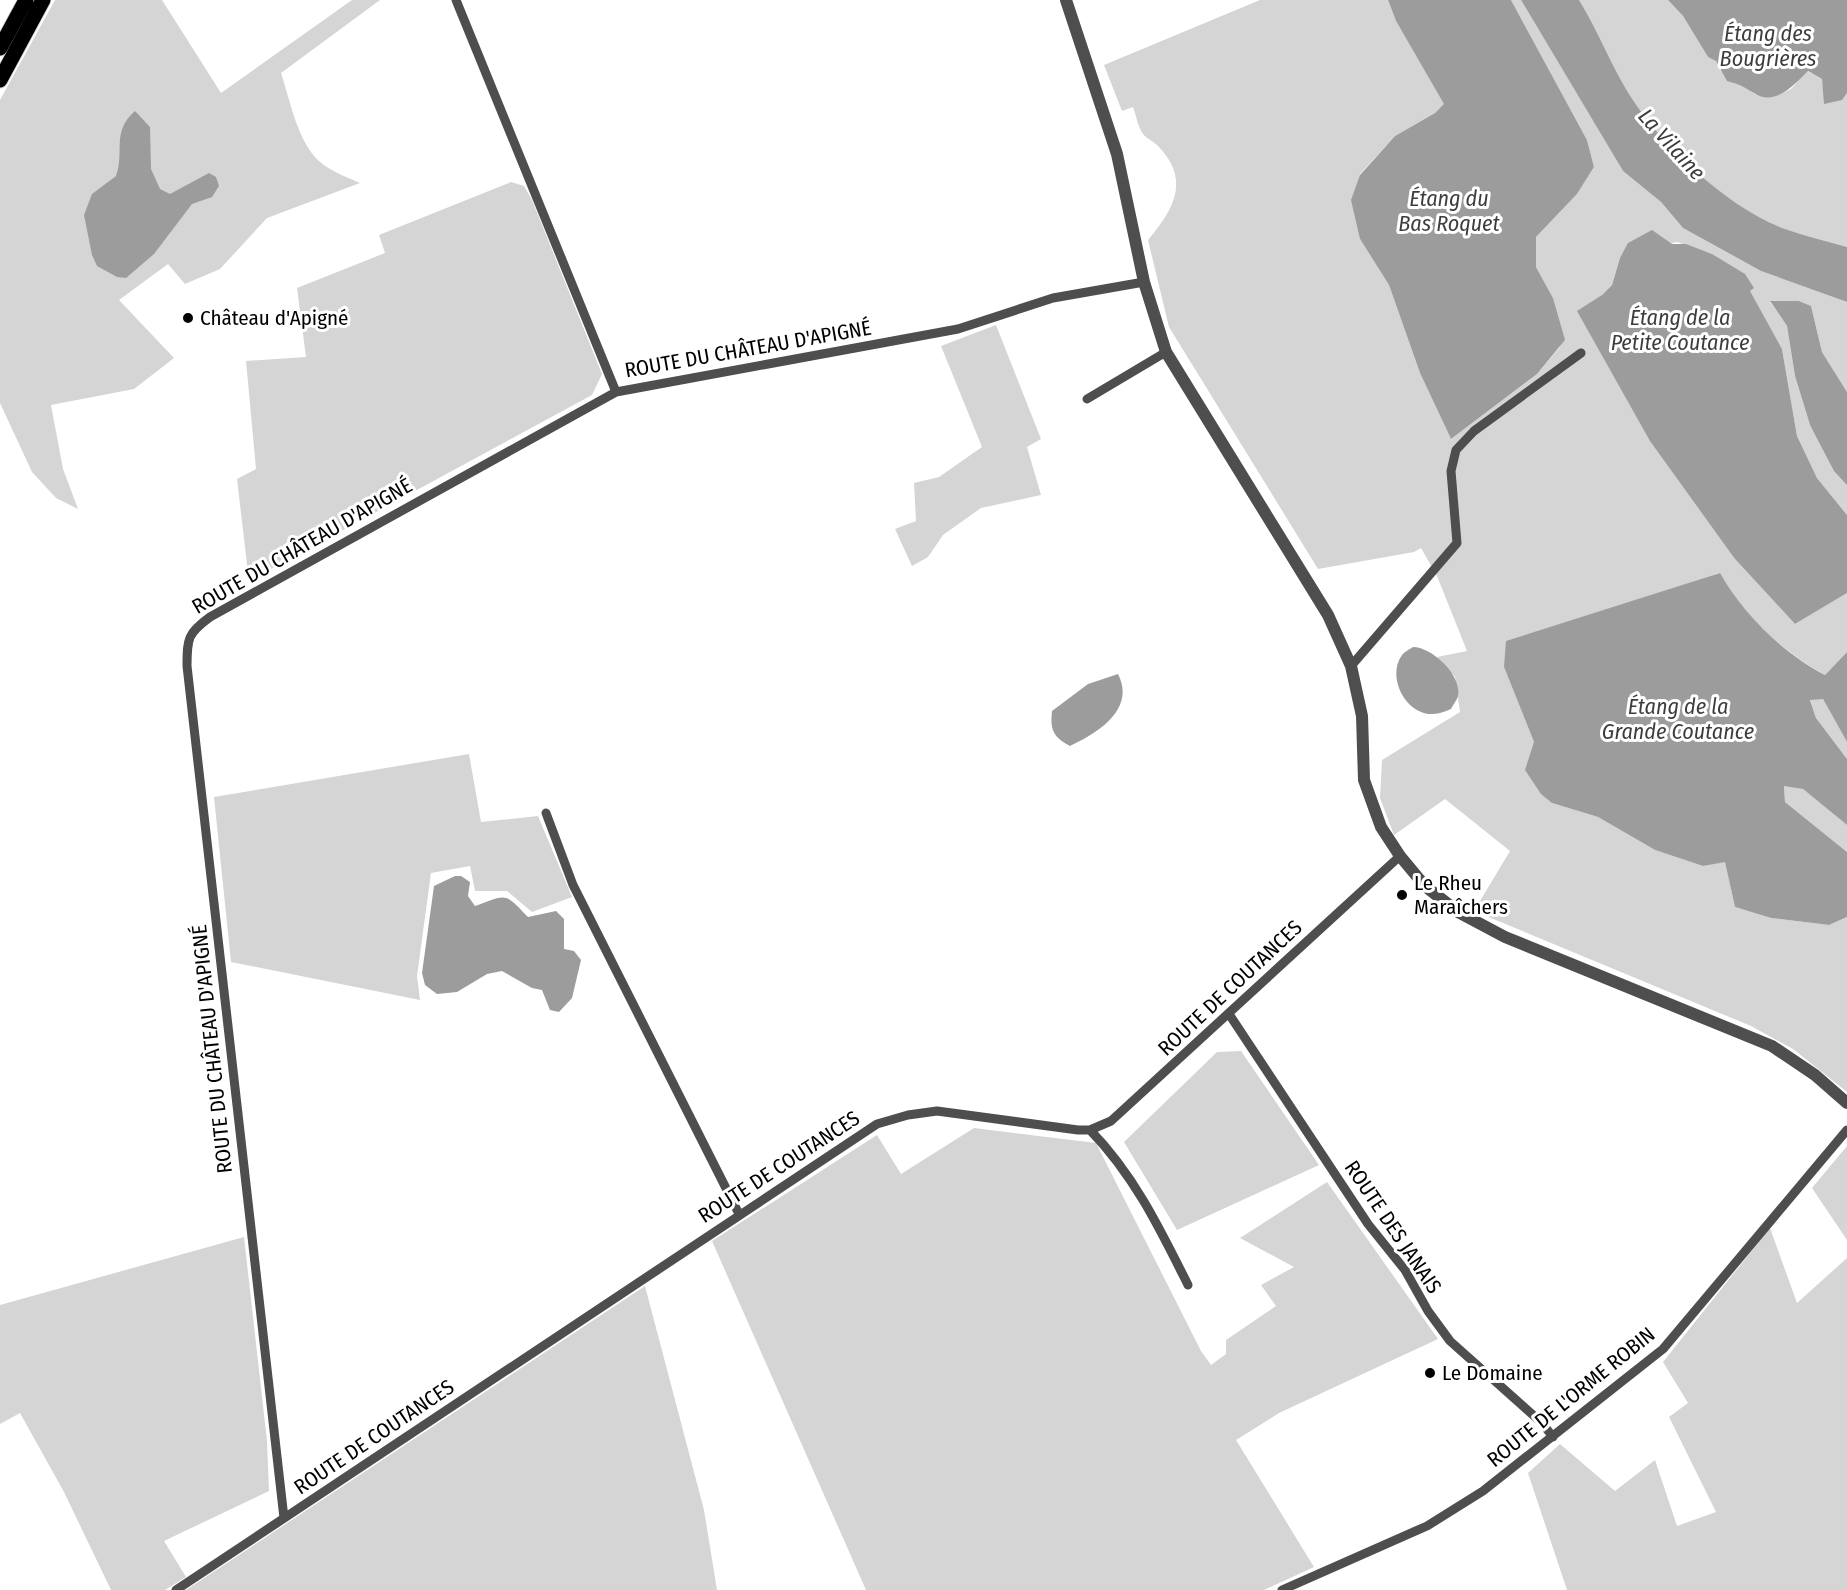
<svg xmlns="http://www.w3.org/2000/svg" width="1847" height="1590" viewBox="0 0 1847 1590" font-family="'Fira Sans Condensed',sans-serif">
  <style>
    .green { fill: #d5d5d5 }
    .water { fill: #9c9c9c }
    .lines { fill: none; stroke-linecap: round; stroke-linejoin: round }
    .trunk-casing { stroke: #dbdbdb; stroke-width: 17 }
    .minor { stroke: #4e4e4e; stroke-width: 9 }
    .tertiary { stroke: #4e4e4e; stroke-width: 12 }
    .trunk { stroke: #000; stroke-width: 15 }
    .poi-dot { fill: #000; stroke: #fff; stroke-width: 2 }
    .labels { text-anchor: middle; stroke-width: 6; stroke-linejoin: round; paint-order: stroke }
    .poi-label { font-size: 21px; fill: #000; stroke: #fff; text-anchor: start }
    .street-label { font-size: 21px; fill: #000; stroke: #fff }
    .water-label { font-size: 22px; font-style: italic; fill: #3d3d3d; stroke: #fff }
  </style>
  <rect width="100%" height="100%" fill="#fff"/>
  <path class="green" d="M55,0H162L221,93L352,0H380L281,73C290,100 296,135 315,157C326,170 345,176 360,183L267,218L220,269L185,284L168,264L119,300L174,358L134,389L51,405L63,469L78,509L56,498L32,472L0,403V100Z
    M1260,0H1388L1396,21L1445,104L1435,113L1395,136L1360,174V239L1389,285L1420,373L1451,439L1537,374L1560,347L1553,298L1536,267V237L1577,194L1594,167L1587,140L1511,0H1521L1623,171L1661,202L1683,228L1761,271L1847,302V392L1822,352L1811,306L1799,301L1770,302L1787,326L1795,376L1810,425L1847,485V515L1817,478L1797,436L1782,349L1712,254L1677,242L1620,258L1612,285L1602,295L1735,559L1795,624L1847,593V652L1825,675C1783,652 1743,615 1719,573L1620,607L1504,667L1534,742L1552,803L1598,817L1655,850L1703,866L1725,861L1735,907L1771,918L1829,925L1847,917V1092L1793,1049L1751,1026L1474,911L1510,851L1445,799L1394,835L1380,798L1382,760L1460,712L1455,677L1437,657L1467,651L1437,576L1421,548L1414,552L1318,569L1169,327L1148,240C1174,209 1191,180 1158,146C1153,141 1147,139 1143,134C1138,127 1136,115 1133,107L1122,111L1104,65Z
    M1579,0H1668L1683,16L1708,57L1716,60L1720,70L1755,94L1774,97L1791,89L1807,71L1822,79L1824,91L1841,100L1847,93V247C1827,241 1805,236 1785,229C1725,207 1658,143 1626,89C1609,60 1597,29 1579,0Z
    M511,182L524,186L532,200L602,374L592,395L249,581L237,479L256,469L246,361L306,357L297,288L385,253L379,235Z
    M996,325L1041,439L1027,447L1041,495L981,508L943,535L928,557L912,566L895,529L916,521L914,483L939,477L982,447L941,346Z
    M1810,699H1823L1847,742V759L1816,718Z
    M469,754L481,822L538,816L572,897L532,912L507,891H475L470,866L431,873L417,976L420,1000L231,962L214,797Z
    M1784,785L1803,789L1847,825V852L1785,802Z
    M1241,1051L1319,1165L1177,1230L1124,1142L1217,1052Z
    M974,1128L1096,1143L1201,1351L1211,1365L1226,1354V1340L1276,1306L1261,1285L1294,1267L1240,1238L1327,1182L1438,1339L1279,1413L1236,1440L1314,1567L1264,1590H866L712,1241L877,1135L901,1174Z
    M1847,1146V1240L1812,1188Z
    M1770,1228L1797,1303L1847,1258V1590H1567L1528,1473L1560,1444L1615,1491L1655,1460L1677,1526L1716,1512L1669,1417L1688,1403L1663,1362Z
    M244,1237L267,1441L269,1491L164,1541L186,1577L165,1590H111L64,1492L20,1413L0,1424V1305Z
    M645,1286L704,1510L717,1590H186Z"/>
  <path class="water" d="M1388,0H1511L1587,140L1594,167L1577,194L1536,237V267L1553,298L1565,340L1537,374L1451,439L1420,373L1389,285L1360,239L1351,200L1360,175L1395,136L1435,113L1444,104L1396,21Z
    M1521,0H1579C1597,29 1609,60 1626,89C1658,143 1726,207 1785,229C1805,236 1827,241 1847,247V302L1761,271L1683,228L1661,202L1623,171Z
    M1668,0H1847V93L1842,100L1824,104L1822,79L1808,71C1794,85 1775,107 1754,93C1742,86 1742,85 1727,81L1716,61L1708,57L1683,16Z
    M135,111L150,127L151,169L160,189L170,194L209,173L216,177L219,186L212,197L192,204L154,254L126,278L117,277L97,266L92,255L84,215L92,194L116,176C125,151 111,132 135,111Z
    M1652,230L1672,244H1686L1712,254L1745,274L1754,288L1750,291L1782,349L1797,436L1817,478L1847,515V593L1795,624L1735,559L1650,441L1577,311L1602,295L1612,285L1620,258L1628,243Z
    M1770,301H1799L1811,306L1822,352L1847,392V485L1834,471L1810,425L1795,376L1787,326Z
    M1720,573C1743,614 1783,653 1825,675L1847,652V742L1823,699L1810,700L1816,718L1847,759V825L1803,789L1784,786L1785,802L1847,852V917L1829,925L1771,918L1735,907L1725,862L1703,866L1655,850L1598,817L1552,803L1541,794L1525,770L1534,742L1504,667L1506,641Z
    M1413,647C1432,647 1462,675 1458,696C1457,700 1453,705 1451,709C1446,711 1439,714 1433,714C1406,715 1386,677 1402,655C1404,652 1410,649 1413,647Z
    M1118,674C1136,709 1098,733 1070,746C1053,737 1050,730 1052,711L1088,684Z
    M455,876H461L470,882L468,896L475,906C508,894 504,892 528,917L556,911L564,919V949L574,951L581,960L572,998L559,1012L550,1010L542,990L532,988L502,971L487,974L457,992L437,994L425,985L422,973L434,886Z"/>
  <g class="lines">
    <defs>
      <path id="trunk" d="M0,48L26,0
        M0,80L43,0"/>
    </defs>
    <use href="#trunk" class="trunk-casing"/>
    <path class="minor" d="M456,0L616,392
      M1087,399L1166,352
      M1351,666L1457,543L1451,471L1456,450L1474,431L1581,353
      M546,813L573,885L739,1214
      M1229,1014L1368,1224L1405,1270L1428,1311L1450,1341L1542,1423L1553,1437
      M1090,1130C1134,1175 1160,1229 1188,1285
      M284,1518L187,666C187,638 188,633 210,617L616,392L958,329L1053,298L1144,282
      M176,1590L877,1124L908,1115L937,1111L1078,1130H1090L1111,1121L1400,856
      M1282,1590L1427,1526L1483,1491L1663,1349L1847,1130"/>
    <path class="tertiary" d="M1066,0L1117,154L1144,282L1166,352L1328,615L1351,666L1362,716L1364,780L1381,827L1400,856L1425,886L1458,912L1505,937L1772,1046L1815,1075L1847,1103"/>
    <use href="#trunk" class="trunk"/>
  </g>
  <g class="poi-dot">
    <circle cx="188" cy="318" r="6"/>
    <circle cx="1402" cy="895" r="6"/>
    <circle cx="1430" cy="1373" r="6"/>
  </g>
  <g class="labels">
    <g class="poi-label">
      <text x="200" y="325">Château d'Apigné</text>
      <text x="1414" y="890">Le Rheu<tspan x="1414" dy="24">Maraîchers</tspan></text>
      <text x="1442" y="1380">Le Domaine</text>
    </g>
    <g class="street-label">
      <text transform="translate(748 349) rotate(-10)" y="7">ROUTE DU CHÂTEAU D'APIGNÉ</text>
      <text transform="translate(302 546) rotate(-30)" y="7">ROUTE DU CHÂTEAU D'APIGNÉ</text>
      <text transform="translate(1230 988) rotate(-43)" y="7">ROUTE DE COUTANCES</text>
      <text transform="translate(212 1049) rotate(-96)" y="7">ROUTE DU CHÂTEAU D'APIGNÉ</text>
      <text transform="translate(779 1167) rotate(-33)" y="7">ROUTE DE COUTANCES</text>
      <text transform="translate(1393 1227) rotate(56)" y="7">ROUTE DES JANAIS</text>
      <text transform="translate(1571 1397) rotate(-39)" y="7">ROUTE DE L'ORME ROBIN</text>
      <text transform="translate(374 1437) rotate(-34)" y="7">ROUTE DE COUTANCES</text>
    </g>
    <g class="water-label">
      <text x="1768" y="41">Étang des<tspan x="1768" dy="25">Bougrières</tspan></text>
      <text transform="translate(1672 144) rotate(48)" y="8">La Vilaine</text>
      <text x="1449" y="206">Étang du<tspan x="1449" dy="25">Bas Roquet</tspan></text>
      <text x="1680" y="325">Étang de la<tspan x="1680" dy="25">Petite Coutance</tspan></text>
      <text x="1678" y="714">Étang de la<tspan x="1678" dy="25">Grande Coutance</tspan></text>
    </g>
  </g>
</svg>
